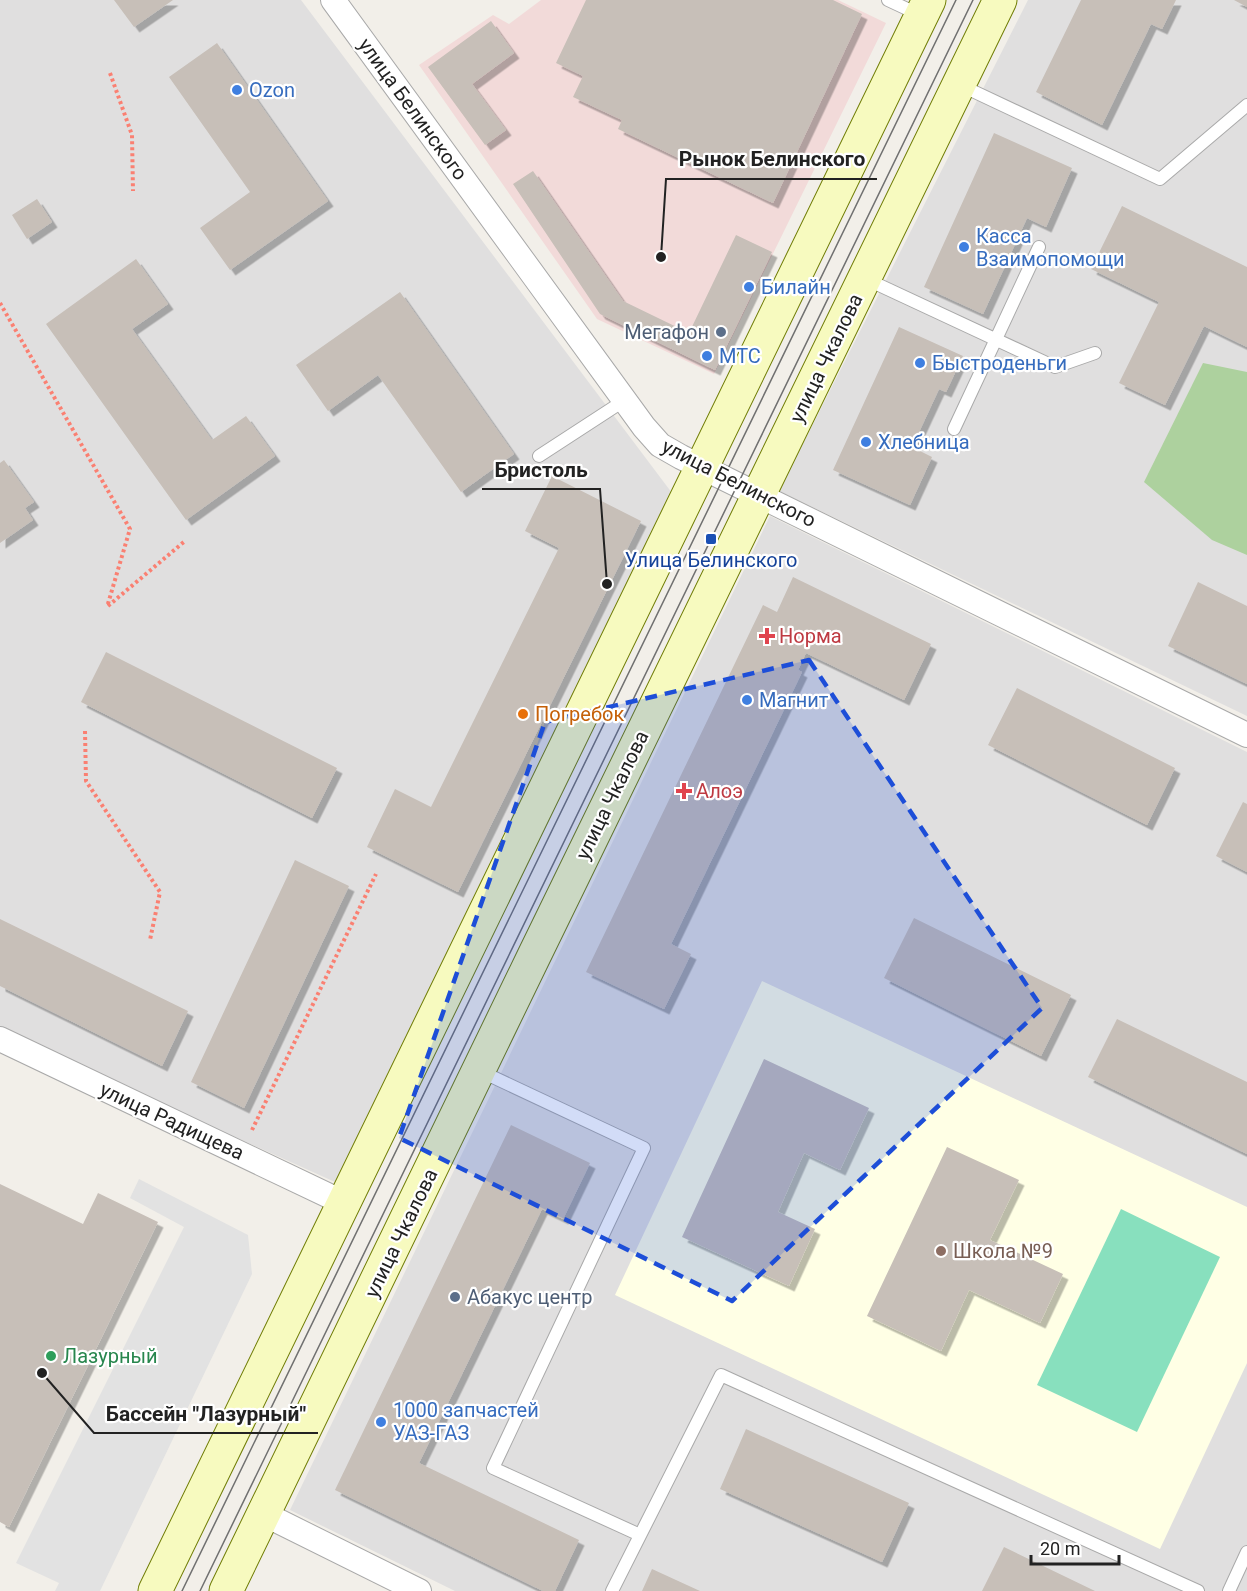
<svg xmlns="http://www.w3.org/2000/svg" width="1247" height="1591" viewBox="0 0 1247 1591" font-family="Roboto,sans-serif">
  <style>
    .residential { fill: #e0dfdf }
    .commercial { fill: #f2dad9 }
    .education { fill: #ffffe5 }
    .forest { fill: #add19e }
    .pitch { fill: #88e0be }
    .parking { fill: #e2e2e2 }
    .building { fill: #c7bfb8; filter: url(#shadow) }
    .lines { fill: none; stroke-linecap: round; stroke-linejoin: round }
    .service-casing { stroke: #a9a9a9; stroke-width: 14 }
    .minor-casing { stroke: #a9a9a9; stroke-width: 26 }
    .secondary-casing { stroke: #707d05; stroke-width: 35 }
    .path { stroke: #fa8072; stroke-width: 4; stroke-dasharray: 3 3; stroke-linecap: butt }
    .service { stroke: #fff; stroke-width: 12 }
    .minor { stroke: #fff; stroke-width: 24 }
    .secondary { stroke: #f7fabf; stroke-width: 33 }
    .tram { stroke: #707070; stroke-width: 1.5 }
    .marked { fill: #1d4ed8; fill-opacity: 0.2; stroke: #1d4ed8; stroke-width: 4.5; stroke-dasharray: 12 8; stroke-linejoin: round }
    .shop-dot { fill: #3f7fe0; stroke: #fff; stroke-width: 2 }
    .service-dot { fill: #5c6f8a; stroke: #fff; stroke-width: 2 }
    .transit-dot { fill: #1a4fb4; stroke: #fff; stroke-width: 2 }
    .health-dot { fill: #e0444e; stroke: #fff; stroke-width: 2 }
    .food-dot { fill: #e8710a; stroke: #fff; stroke-width: 2 }
    .education-dot { fill: #8d6e63; stroke: #fff; stroke-width: 2 }
    .leisure-dot { fill: #2e9e5b; stroke: #fff; stroke-width: 2 }
    .labels { text-anchor: middle; stroke-width: 4.5; stroke-linejoin: round; paint-order: stroke }
    .shop-label { font-size: 20px; fill: #366cbe; stroke: #fff; text-anchor: start }
    .street-label { font-size: 20px; fill: #222; stroke: #fff }
    .service-label { font-size: 20px; fill: #4e5e75; stroke: #fff; text-anchor: end }
    .transit-label { font-size: 20px; fill: #164399; stroke: #fff }
    .health-label { font-size: 20px; fill: #be3a42; stroke: #fff; text-anchor: start }
    .food-label { font-size: 20px; fill: #c56008; stroke: #fff; text-anchor: start }
    .education-label { font-size: 20px; fill: #785e54; stroke: #fff; text-anchor: start }
    .leisure-label { font-size: 20px; fill: #27864d; stroke: #fff; text-anchor: start }
    .leader { fill: none; stroke: #222; stroke-width: 2 }
    .callout-dot { fill: #222; stroke: #fff; stroke-width: 2 }
    .callout-label { font-size: 21px; text-anchor: middle; font-weight: bold; fill: #222; stroke: #fff; stroke-width: 4.5; stroke-linejoin: round; paint-order: stroke }
  </style>
  <defs>
    <filter id="shadow"><feDropShadow dx="5.5" dy="5.5" stdDeviation="0" flood-color="#0004"/></filter>
  </defs>
  <rect width="100%" height="100%" fill="#f2efe9"/>
  <path class="residential" d="M0,0H301L672,493L335,1182L0,1031Z
    M1028,0H1247V716L779,491Z
    M770,516L1247,752V1591H455L290,1510Z"/>
  <path class="commercial" d="M541,0H838L886,23L714,374L597,319L419,65L493,15L509,24Z"/>
  <path class="education" d="M762,981L1247,1207V1363L1160,1549L615,1295Z"/>
  <path class="forest" d="M1203,363L1247,372V555L1212,540L1144,482Z"/>
  <path class="pitch" d="M1121,1209L1220,1257L1137,1432L1037,1385Z"/>
  <path class="parking" d="M139,1179L248,1235L252,1274L100,1591H55L59,1583L16,1563L184,1227L130,1198Z"/>
  <path class="building" d="M114,0H173L134,27Z
    M586,0H833L862,14L773,203L618,129L622,120L573,97L583,76L556,63Z
    M1081,0H1176L1162,29L1151,24L1102,125L1036,92Z
    M1234,0H1247V7Z
    M491,21L514,53L472,84L506,130L485,145L428,67Z
    M217,43L328,201L230,270L200,228L250,192L169,77Z
    M994,133L1072,168L1046,227L1027,218L983,314L924,287Z
    M533,171L623,301L689,333L736,235L772,252L715,370L600,314L513,184Z
    M37,199L52,222L27,239L12,215Z
    M1122,206L1247,267V347L1204,326L1165,405L1119,383L1159,302L1091,269Z
    M136,259L168,304L132,329L212,440L246,416L275,456L186,520L46,324Z
    M400,292L514,454L461,492L378,375L328,411L296,365Z
    M899,327L963,356L946,392L939,389L912,447L932,457L910,505L833,470Z
    M4,460L34,502L25,508L33,520L0,543V463Z
    M552,476L641,521L458,892L367,847L395,789L431,807L559,548L525,531Z
    M793,577L931,644L904,700L806,653L798,670L802,672L671,944L691,954L664,1009L586,972L763,605L777,612Z
    M1198,582L1247,606V684L1168,646Z
    M106,652L337,768L312,818L81,702Z
    M1017,688L1175,768L1147,825L988,745Z
    M1243,802L1247,804V872L1216,856Z
    M295,860L349,886L244,1108L191,1082Z
    M914,918L1071,995L1041,1056L884,978Z
    M0,919L188,1011L162,1066L0,986Z
    M1117,1019L1247,1082V1154L1088,1077Z
    M764,1059L869,1108L840,1170L804,1153L778,1212L815,1229L789,1286L682,1237Z
    M511,1125L590,1163L563,1219L542,1209L419,1463L579,1540L555,1591H543L335,1490Z
    M947,1147L1019,1180L990,1240L1063,1274L1040,1323L969,1290L941,1351L867,1316Z
    M0,1184L83,1224L98,1193L158,1222L9,1527L0,1522Z
    M746,1429L909,1503L882,1562L720,1489Z
    M1004,1547L1095,1591H982Z
    M652,1569L700,1591H642Z"/>
  <g class="lines">
    <defs>
      <path id="service" d="M888,0L920,15
        M960,85L1160,179L1247,105
        M866,279L1055,367L1095,353
        M954,429L1039,247
        M539,456L625,400
        M480,1071L644,1148L493,1468L640,1535
        M612,1591L721,1375L1198,1591
        M1229,1591L1247,1552"/>
      <path id="minor" d="M333,0L644,427L660,445L681,457L1247,735
        M0,1039L344,1203
        M264,1514L419,1591"/>
      <path id="secondary" d="M155,1591L929,0
        M226,1591L533,958L1000,0"/>
    </defs>
    <use href="#service" class="service-casing"/>
    <use href="#minor" class="minor-casing"/>
    <use href="#secondary" class="secondary-casing"/>
    <path class="path" d="M110,73L132,135L133,191
      M0,303L130,529L107,607
      M108,606L185,541
      M85,731L86,781L160,892L150,940
      M252,1130L376,874"/>
    <use href="#service" class="service"/>
    <use href="#minor" class="minor"/>
    <use href="#secondary" class="secondary"/>
    <path class="tram" d="M182,1591L956,0
      M200,1591L973,0"/>
  </g>
  <path class="marked" d="M809,660L1042,1008L732,1301L399,1138L545,722Z"/>
  <g class="shop-dot">
    <circle cx="237" cy="90" r="6"/>
    <circle cx="964" cy="247" r="6"/>
    <circle cx="749" cy="287" r="6"/>
    <circle cx="707" cy="356" r="6"/>
    <circle cx="920" cy="363" r="6"/>
    <circle cx="866" cy="442" r="6"/>
    <circle cx="747" cy="700" r="6"/>
    <circle cx="381" cy="1422" r="6"/>
  </g>
  <g class="service-dot">
    <circle cx="721" cy="332" r="6"/>
    <circle cx="455" cy="1297" r="6"/>
  </g>
  <rect class="transit-dot" x="705" y="533" width="12" height="12" rx="3"/>
  <g class="health-dot">
    <path d="M764 627h6v6h6v6h-6v6h-6v-6h-6v-6h6z"/>
    <path d="M681 782h6v6h6v6h-6v6h-6v-6h-6v-6h6z"/>
  </g>
  <circle class="food-dot" cx="523" cy="714" r="6"/>
  <circle class="education-dot" cx="941" cy="1251" r="6"/>
  <circle class="leisure-dot" cx="51" cy="1356" r="6"/>
  <g class="labels">
    <g class="shop-label">
      <text x="249" y="97">Ozon</text>
      <text x="976" y="243">Касса<tspan x="976" dy="23">Взаимопомощи</tspan></text>
      <text x="761" y="294">Билайн</text>
      <text x="719" y="363">МТС</text>
      <text x="932" y="370">Быстроденьги</text>
      <text x="878" y="449">Хлебница</text>
      <text x="759" y="707">Магнит</text>
      <text x="393" y="1417">1000 запчастей<tspan x="393" dy="23">УАЗ-ГАЗ</tspan></text>
    </g>
    <g class="street-label">
      <text transform="translate(413 109) rotate(54)" y="7">улица Белинского</text>
      <text transform="translate(826 358) rotate(-64)" y="7">улица Чкалова</text>
      <text transform="translate(739 483) rotate(27)" y="7">улица Белинского</text>
      <text transform="translate(612 795) rotate(-64)" y="7">улица Чкалова</text>
      <text transform="translate(172 1121) rotate(25)" y="7">улица Радищева</text>
      <text transform="translate(401 1233) rotate(-64)" y="7">улица Чкалова</text>
    </g>
    <g class="service-label">
      <text x="709" y="339">Мегафон</text>
      <text x="467" y="1304" text-anchor="start">Абакус центр</text>
    </g>
    <g class="transit-label">
      <text x="711" y="567">Улица Белинского</text>
    </g>
    <g class="health-label">
      <text x="779" y="643">Норма</text>
      <text x="696" y="798">Алоэ</text>
    </g>
    <g class="food-label">
      <text x="535" y="721">Погребок</text>
    </g>
    <g class="education-label">
      <text x="953" y="1258">Школа №9</text>
    </g>
    <g class="leisure-label">
      <text x="63" y="1363">Лазурный</text>
    </g>
  </g>
  <path class="leader" d="M661 257L666 179H877M607 584L600 489H482M42 1373L94 1433H318"/>
  <g class="callout-dot">
    <circle cx="661" cy="257" r="6"/>
    <circle cx="607" cy="584" r="6"/>
    <circle cx="42" cy="1373" r="6"/>
  </g>
  <g class="callout-label">
    <text x="772" y="166">Рынок Белинского</text>
    <text x="541" y="477">Бристоль</text>
    <text x="206" y="1421">Бассейн "Лазурный"</text>
  </g>
  <path d="M1031 1555v9h88v-9" fill="none" stroke="#222222" stroke-width="3"/>
  <text x="1040" y="1555" font-size="18" fill="#222222" stroke="#ffffff" stroke-width="4.5" paint-order="stroke">20 m</text>
</svg>
